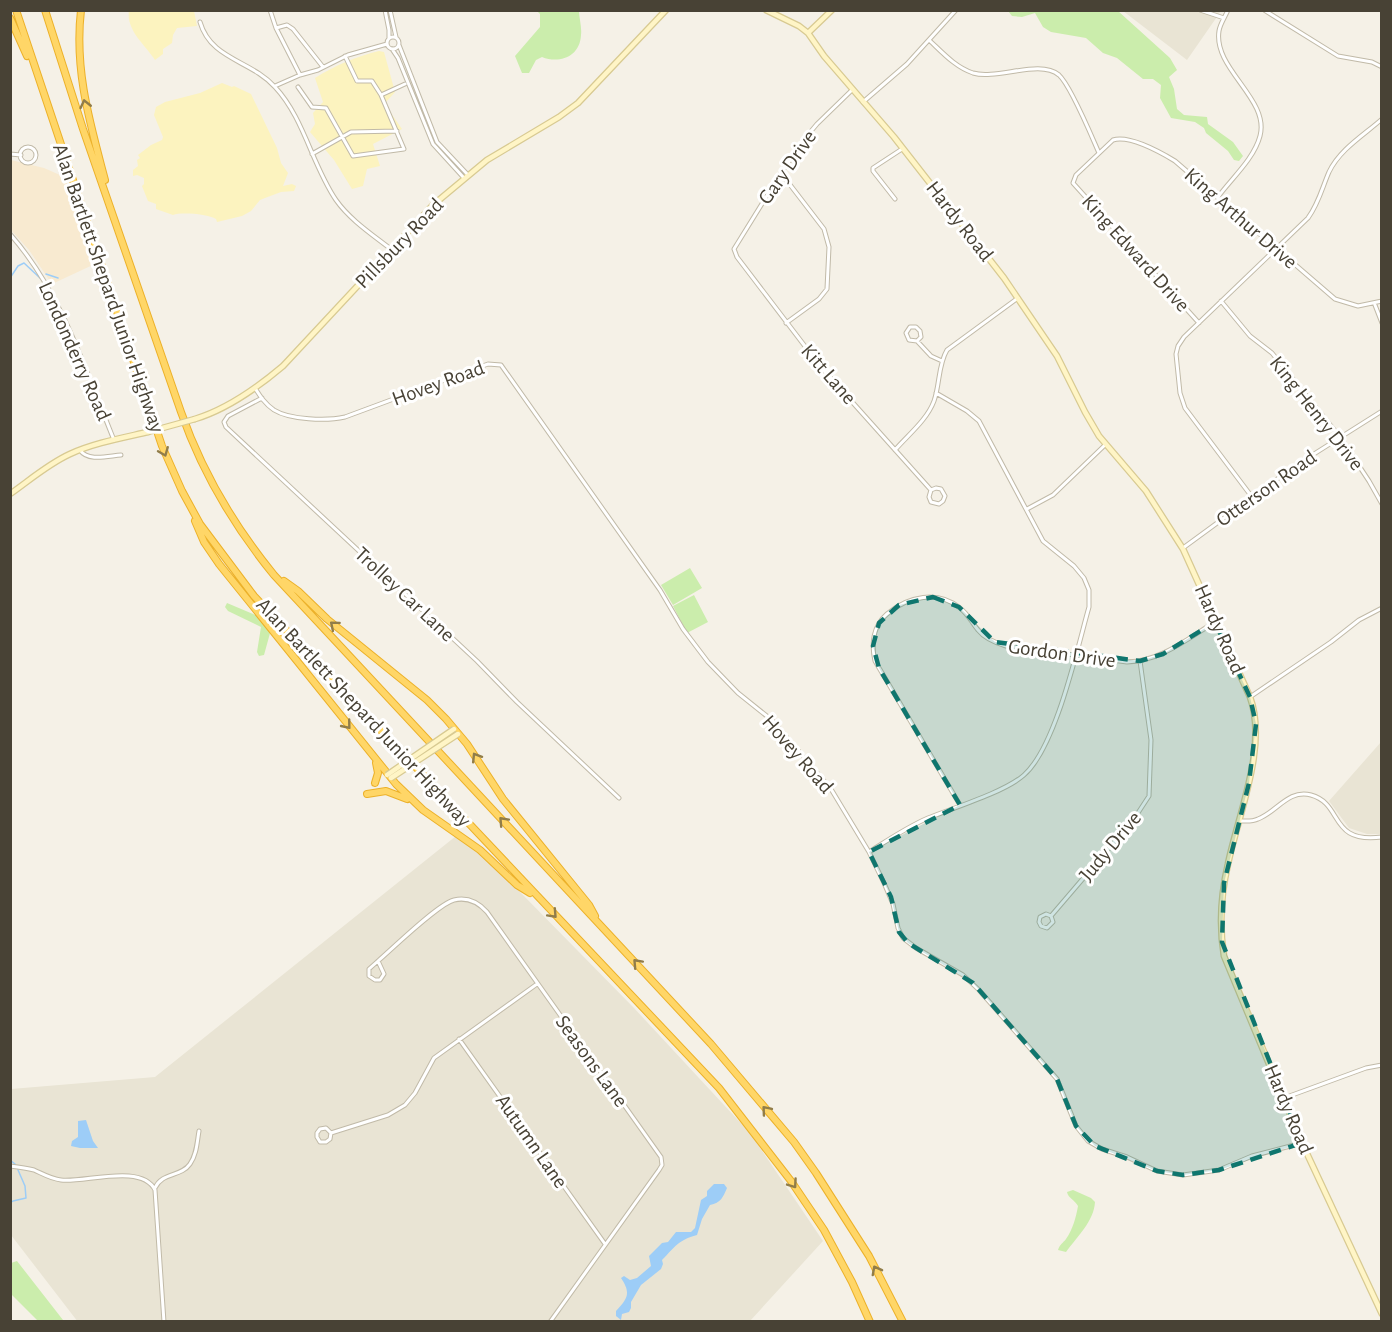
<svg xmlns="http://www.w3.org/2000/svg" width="1392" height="1332" viewBox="0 0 1392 1332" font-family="'Alegreya Sans',sans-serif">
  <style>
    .residential { fill: #e9e4d4 }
    .commercial { fill: #f8ead0 }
    .green { fill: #cbedac }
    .sand { fill: #fcf3bf }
    .water { fill: #9dcdf7 }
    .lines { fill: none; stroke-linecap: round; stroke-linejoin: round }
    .stream { stroke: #9dcdf7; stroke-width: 1.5 }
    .street-casing { stroke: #c1baa8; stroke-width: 5 }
    .secondary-casing { stroke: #d8ca92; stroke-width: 7 }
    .highway-casing { stroke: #ecb12a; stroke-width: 8 }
    .street { stroke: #fff; stroke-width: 3 }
    .secondary { stroke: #fff5c6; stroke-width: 4.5 }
    .highway { stroke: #ffd667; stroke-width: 6 }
    .secondary-bridge-casing { stroke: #d8ca92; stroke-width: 7; stroke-linecap: butt }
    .secondary-bridge { stroke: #fff5c6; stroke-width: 4.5 }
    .oneway { stroke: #917d49 }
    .marked { fill: #0f766e; fill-opacity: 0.2; stroke: #0f766e; stroke-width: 4.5; stroke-dasharray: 12 8; stroke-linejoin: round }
    .labels { text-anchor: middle; stroke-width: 6; stroke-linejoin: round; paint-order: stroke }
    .street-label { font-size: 21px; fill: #484235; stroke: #fff }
  </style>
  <rect width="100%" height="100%" fill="#f5f1e7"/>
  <path class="residential" d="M1123,11H1221L1187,60Z
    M1381,742V834H1367L1349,828L1329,801Z
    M461,832L634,1008L750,1133L823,1241L750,1321L78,1322L11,1235V1089L155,1077Z"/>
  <path class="commercial" d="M11,160L44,168L60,175L66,181L97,263L52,284L29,250L11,230Z"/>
  <path class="green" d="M537,11H579C579,18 582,27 581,35C580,57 559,64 542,57L536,60L529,73H522L515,56L540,27V14Z
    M1008,11H1118L1170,58L1177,70L1169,77L1174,89L1177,109L1184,115L1207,117L1208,124L1233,142L1243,156L1239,161L1234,160L1228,151L1206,133L1204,128L1195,122L1171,118L1160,98L1161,85L1153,79H1143L1117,58L1103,53L1086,38L1051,32L1043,27L1035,13L1022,17L1012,16Z
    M690,568L702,588L673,605L661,585Z
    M694,595L708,622L687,633L673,606Z
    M227,603L270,621L272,626L264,655L259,656L257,652L261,627L228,611L225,607Z
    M1073,1190L1091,1198L1095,1202C1094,1221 1077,1237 1066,1252L1058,1250C1060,1244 1063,1243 1066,1239C1073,1229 1076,1217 1078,1206C1075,1200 1068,1198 1067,1192Z
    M17,1261L63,1320V1321H38L11,1294V1263Z"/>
  <path class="sand" d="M129,10L194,11L197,26L177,28L173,35L172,43L163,49V54L155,60C145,44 126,31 129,10Z
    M379,51L384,52L395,92L386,102V106L402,129L373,144L380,166L367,169L363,186L352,189L334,160L310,132L315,124L313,113L323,102L315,78C336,65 355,57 379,51Z
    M222,83L232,87L234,86L251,94L277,148L281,163L288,173L283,186L292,184L296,186L294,191L281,192L265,198L260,200L251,211L242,216L217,222L216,219C208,214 181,212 173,215L156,209V204L148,201L142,186L144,184V178L137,175L133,176V170L138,166L137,160L140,158L138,155L151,145L162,140L163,137L154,115L156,107L165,102L200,93Z"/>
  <path class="water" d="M86,1120L93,1141L98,1148H80L71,1146L72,1141L78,1137V1121Z
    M714,1184H724L727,1188C723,1197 721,1203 710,1205L702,1219L697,1235C678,1240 675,1247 662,1260L663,1264L661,1269L641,1285L631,1302V1308L629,1312L622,1314L621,1320L616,1316V1311C628,1298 631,1293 621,1278L624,1276L630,1280L637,1278L651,1266L649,1256L662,1243L668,1242L676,1232H691L695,1228L701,1200L707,1196V1191Z"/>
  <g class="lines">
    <path class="stream" d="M46,274L58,278
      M10,278L18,266L24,263L40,278
      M10,1160L15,1164
      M10,1203L13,1201L26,1198L25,1186L18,1170"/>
    <defs>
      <path id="street" d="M270,10L276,28L300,75
        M385,10L389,30V38
        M390,10L396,37
        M1200,10L1224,18
        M1264,10L1338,56L1372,62L1382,67
        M200,22C211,60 251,60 275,87C304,118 312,165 336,200C350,220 373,235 392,250
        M276,28L287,25L293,29L323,67
        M387 43a6 6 0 1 1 12 0a6 6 0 1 1-12 0Z
        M929,40C942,52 955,67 973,73C997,80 1040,59 1059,75C1071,86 1091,135 1099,153
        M399,45L437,142L468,175
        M392,49L398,58L433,144L464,178
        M275,86L300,75L318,70L348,55L387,44
        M298,87L312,107L326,108L353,156L404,149L381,95L372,81H357L345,56
        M852,90L817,124L807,136L781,173L734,249L737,257L820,366L931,490L929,497L931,502L939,504L943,501L945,496L941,489L936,488L931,490
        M381,95L405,84
        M863,102L907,64L956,10
        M20 155a8 8 0 1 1 16 0a8 8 0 1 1-16 0Z
        M10,154L21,155
        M312,154L351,132L397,131
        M781,173L824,229L829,247L827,289L819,299L786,323
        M1218,197C1231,179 1254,159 1260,136C1270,99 1213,69 1219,31C1220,24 1225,17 1228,10
        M895,199L873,171V168L902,149
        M10,234C62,293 85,369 114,440
        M1221,301L1250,336L1272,353L1340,437L1369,481L1382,504
        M1375,305L1382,323
        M1199,323L1073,183L1076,175L1113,140C1130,135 1160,152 1175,161L1335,299L1358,306L1382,301
        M917,341L921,337L920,331L916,327H910L906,333L909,340L917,341L931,356L942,361
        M255,388C260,396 265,404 274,410C290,420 327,421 345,417L488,364L501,365L660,590L683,629L708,662L738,693L773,721L831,789L869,852L884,883L893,904L898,928L903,938L916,948L963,975L979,990L1057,1079L1076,1126L1088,1141L1102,1149L1127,1157L1157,1171L1183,1175L1219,1170L1252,1156L1302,1143
        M262,398L228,416L224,422L226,427L477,661L517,702L619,798
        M80,450C88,462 108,456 121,455
        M895,450C908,435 927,420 934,401C940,384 938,365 947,350L1018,298
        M1252,497L1185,408L1180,393L1176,354L1178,346L1184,337L1308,218C1319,203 1322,188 1329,172C1340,149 1364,135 1382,119
        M1027,509L1053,495L1106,444
        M1183,548L1295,466L1382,411
        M1250,697L1331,642L1359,620L1382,608
        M960,805L875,661C871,644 873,626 887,614C908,596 938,590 960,608C968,614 972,623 978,630C985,639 996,643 1006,646L1127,662C1161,661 1187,639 1215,622
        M1240,821C1246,821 1252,822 1258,819C1277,812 1288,789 1311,795C1344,804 1328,844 1382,837
        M869,852C888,840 907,827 928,818C953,808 1005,792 1024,775C1056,747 1077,649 1089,607V590L1084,578L1074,566L1043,541L979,421L967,411L936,393
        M1051,916L1053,922L1047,928L1041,926L1039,922L1040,917L1046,914L1051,916L1134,819L1149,796L1151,740L1140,661
        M378,961L384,974L380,980H375L369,976V969L378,961C392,949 438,904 454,900C467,897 478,902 487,912L661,1157L662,1165L659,1170L550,1322
        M459,1039L605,1244
        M1284,1098L1366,1068L1382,1065
        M331,1133L330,1139L326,1142H320L317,1137V1133L320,1129L326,1128L331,1133L388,1115L405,1105L415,1093L434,1058L537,984
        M10,1166C18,1167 26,1168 34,1170C43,1174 51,1179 61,1180C84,1183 142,1163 155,1190L164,1322
        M155,1188C162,1172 181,1177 190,1164C197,1154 197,1142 199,1131"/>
      <path id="secondary" d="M766,10L799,26L808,33L824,56L894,137L1004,278L1057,356L1085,412L1099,436L1146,491L1183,549L1250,697C1268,746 1238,815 1228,864C1221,894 1219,926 1224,956L1302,1143L1382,1314
        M808,33L832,10
        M195,419C228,409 257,388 283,366L433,205L487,160L559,117L578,103L666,10
        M10,494C30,480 48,464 70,454C94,443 122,438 148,432"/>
      <path id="highway" d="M16,10L162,446L182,491L200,524L254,596L719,1088L791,1181L824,1230L852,1282L870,1322
        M45,10L83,129L181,412C202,472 234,526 274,575L711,1044L794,1142L816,1173L869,1256L903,1322
        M81,10C74,70 90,123 105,180
        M10,18L27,56
        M195,521L204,542L219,564L396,784L423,810L480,850L517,885L530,893
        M284,581L298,591L327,619L427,700L446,719L467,744L503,799L589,905L595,916
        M375,783L378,773L376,763
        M367,794L386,791L407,799"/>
    </defs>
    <use href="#street" class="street-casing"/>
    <use href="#secondary" class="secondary-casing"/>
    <use href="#highway" class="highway-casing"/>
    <use href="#street" class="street"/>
    <use href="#secondary" class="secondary"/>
    <use href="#highway" class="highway"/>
    <defs>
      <path id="secondary-bridge" d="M148,432L195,419
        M387,775L454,729
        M391,778L458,734"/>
    </defs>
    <use href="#secondary-bridge" class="secondary-bridge-casing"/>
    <use href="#secondary-bridge" class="secondary-bridge"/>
  </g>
  <defs><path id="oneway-chevron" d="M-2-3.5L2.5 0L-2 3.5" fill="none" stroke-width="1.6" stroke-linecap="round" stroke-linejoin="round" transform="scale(1.5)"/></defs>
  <g class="oneway">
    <use href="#oneway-chevron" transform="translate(85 104) rotate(-103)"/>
    <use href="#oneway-chevron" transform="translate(164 452) rotate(68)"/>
    <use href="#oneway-chevron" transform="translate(334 625) rotate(-140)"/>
    <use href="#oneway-chevron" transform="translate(347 725) rotate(51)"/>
    <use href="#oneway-chevron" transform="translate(476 757) rotate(-122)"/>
    <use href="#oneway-chevron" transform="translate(503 821) rotate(-133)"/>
    <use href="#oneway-chevron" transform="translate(553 914) rotate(47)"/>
    <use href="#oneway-chevron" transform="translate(637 963) rotate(-133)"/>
    <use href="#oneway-chevron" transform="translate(766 1110) rotate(-130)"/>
    <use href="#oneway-chevron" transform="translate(793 1184) rotate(55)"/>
    <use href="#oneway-chevron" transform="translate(876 1270) rotate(-118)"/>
  </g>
  <path class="marked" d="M933,597L959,607L995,642L1140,661L1163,654L1215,622L1250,697L1256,724L1249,783L1224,883L1222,942L1302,1143L1219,1170L1183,1175L1157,1171L1095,1146L1076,1126L1057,1079L973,983L908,943L899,932L891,897L869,852L960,805L879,668L873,646L879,623L899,605Z"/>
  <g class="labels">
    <g class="street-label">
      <text transform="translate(787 167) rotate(-55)" y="7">Gary Drive</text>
      <text transform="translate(1241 218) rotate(41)" y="7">King Arthur Drive</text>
      <text transform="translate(960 221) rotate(52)" y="7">Hardy Road</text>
      <text transform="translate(399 243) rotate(-46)" y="7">Pillsbury Road</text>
      <text transform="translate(1136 253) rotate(48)" y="7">King Edward Drive</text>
      <text transform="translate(109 288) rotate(71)" y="7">Alan Bartlett Shepard Junior Highway</text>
      <text transform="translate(75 351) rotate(66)" y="7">Londonderry Road</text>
      <text transform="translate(829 374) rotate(49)" y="7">Kitt Lane</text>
      <text transform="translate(438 383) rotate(-20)" y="7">Hovey Road</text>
      <text transform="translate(1317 413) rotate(52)" y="7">King Henry Drive</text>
      <text transform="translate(1266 488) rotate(-35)" y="7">Otterson Road</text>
      <text transform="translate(405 594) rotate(43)" y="7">Trolley Car Lane</text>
      <text transform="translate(1220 629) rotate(66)" y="7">Hardy Road</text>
      <text transform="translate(1062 653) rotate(8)" y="7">Gordon Drive</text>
      <text transform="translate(364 712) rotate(47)" y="7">Alan Bartlett Shepard Junior Highway</text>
      <text transform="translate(798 754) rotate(49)" y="7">Hovey Road</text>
      <text transform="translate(1110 846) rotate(-50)" y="7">Judy Drive</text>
      <text transform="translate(592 1061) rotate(54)" y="7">Seasons Lane</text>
      <text transform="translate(1289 1109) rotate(67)" y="7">Hardy Road</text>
      <text transform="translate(532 1141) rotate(55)" y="7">Autumn Lane</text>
    </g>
  </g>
  <rect width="1392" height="1332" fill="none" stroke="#484235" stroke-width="24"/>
</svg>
